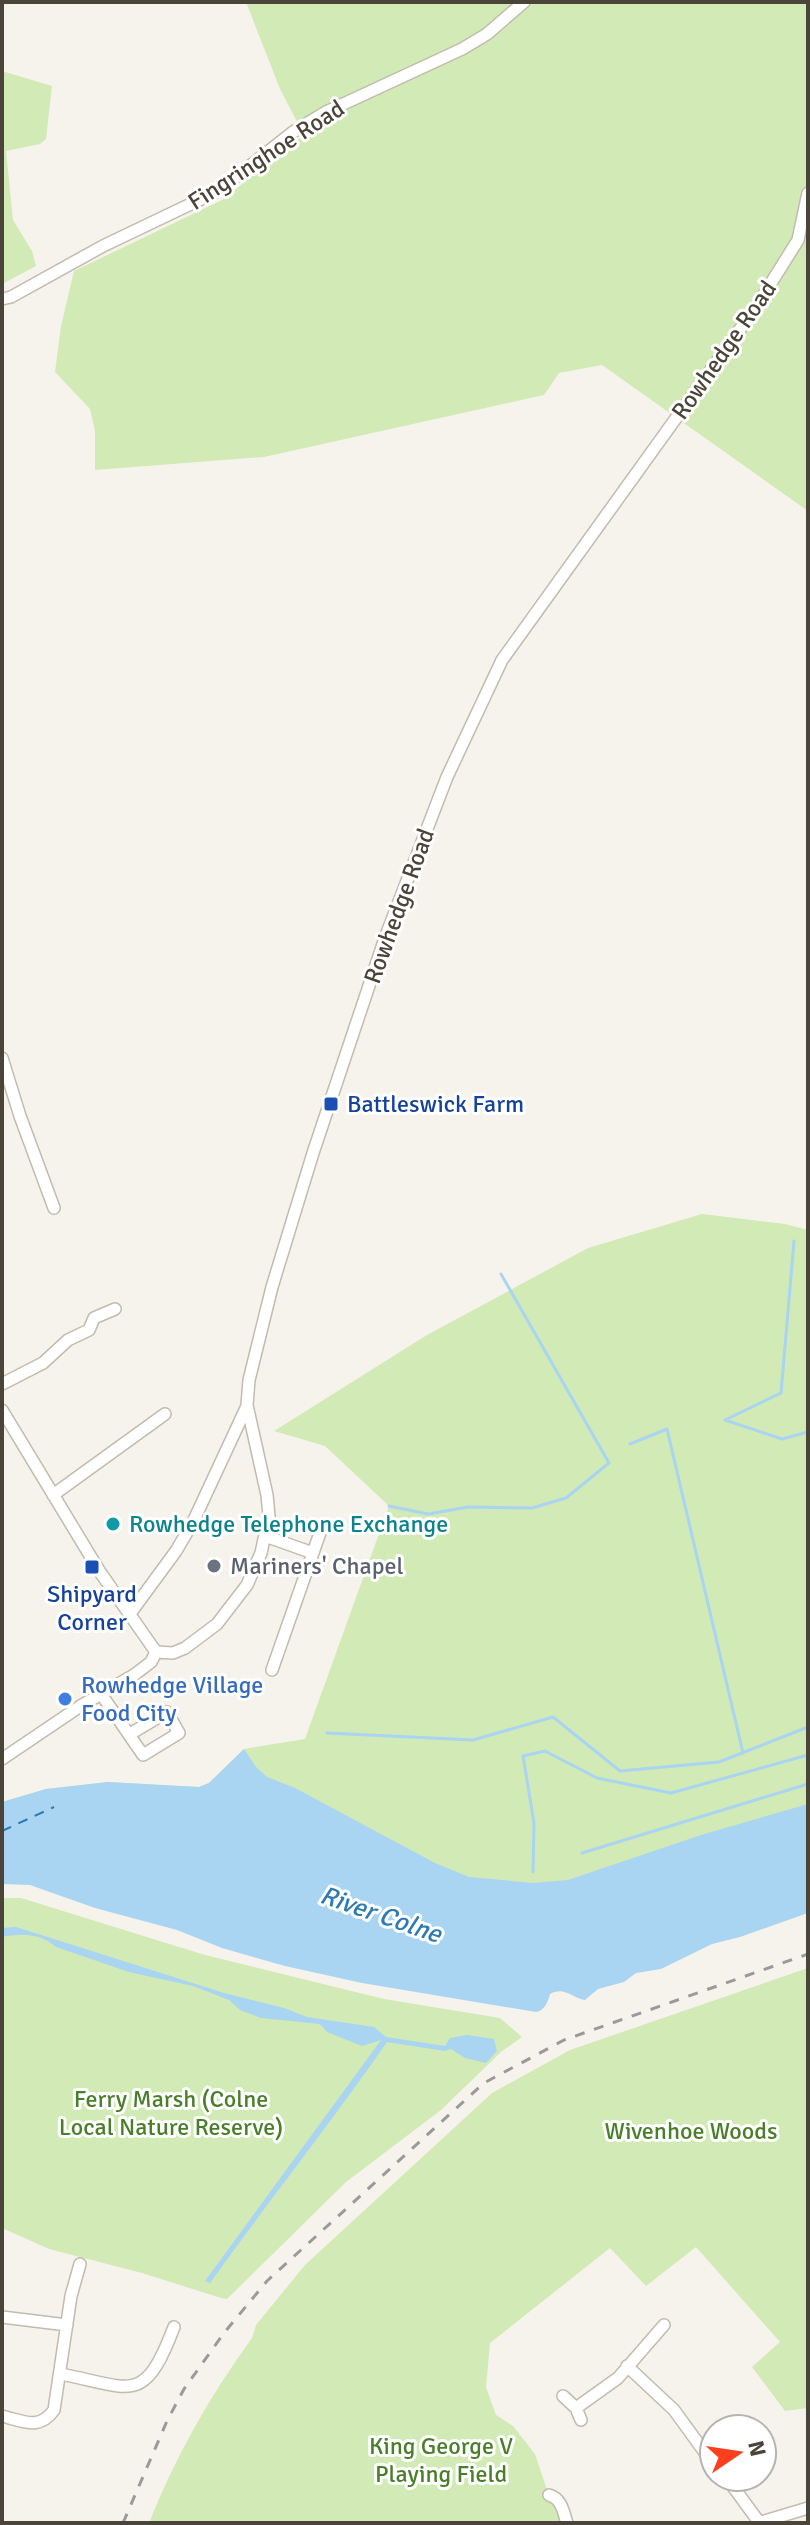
<svg xmlns="http://www.w3.org/2000/svg" width="810" height="2525" viewBox="0 0 810 2525" font-family="Signika,sans-serif">
  <style>
    .green { fill: #d2eab5 }
    .water { fill: #a9d4f2 }
    .lines { fill: none; stroke-linecap: round; stroke-linejoin: round }
    .stream { stroke: #a9d4f2; stroke-width: 3 }
    .ferry { stroke: #2e7ab2; stroke-width: 2; stroke-dasharray: 10 8; stroke-linecap: butt }
    .minor-casing { stroke: #c2bbae; stroke-width: 14 }
    .minor { stroke: #fff; stroke-width: 11 }
    .rail { stroke: #9a9a9a; stroke-width: 3; stroke-dasharray: 10 10; stroke-linecap: butt }
    .transit-dot { fill: #1a4fb4; stroke: #fff; stroke-width: 3 }
    .culture-dot { fill: #0f9aa8; stroke: #fff; stroke-width: 3 }
    .worship-dot { fill: #6b7280; stroke: #fff; stroke-width: 3 }
    .shop-dot { fill: #3f7fe0; stroke: #fff; stroke-width: 3 }
    .labels { text-anchor: middle; stroke-width: 6; stroke-linejoin: round; paint-order: stroke }
    .street-label { font-size: 24px; fill: #4b4439; stroke: #fff }
    .transit-label { font-size: 24px; fill: #164399; stroke: #fff; text-anchor: start }
    .culture-label { font-size: 24px; fill: #0d838f; stroke: #fff; text-anchor: start }
    .worship-label { font-size: 24px; fill: #5b616d; stroke: #fff; text-anchor: start }
    .shop-label { font-size: 24px; fill: #366cbe; stroke: #fff; text-anchor: start }
    .park-label { font-size: 24px; fill: #4a7f2a; stroke: #fff }
    .water-label { font-size: 26px; font-style: italic; fill: #2e7ab2; stroke: #fff }
  </style>
  <rect width="100%" height="100%" fill="#f6f3ec"/>
  <path class="green" d="M246,2H808V511L602,365L559,373L544,395L264,457L95,470V431L90,409L55,372L61,326L74,271L222,200L304,135L280,89Z
    M2,71L52,86L46,139L40,144L6,151L13,220L32,251L36,266L2,284Z
    M702,1214L785,1224L808,1230V1850L627,1906L2,1802L46,1789L108,1782L199,1787L209,1783L244,1749L305,1739L389,1506L325,1446L274,1431L427,1335L588,1248Z
    M2,1898H21L205,1955L384,1999L500,2018L522,2037L501,2052L441,2110L346,2182L227,2299L221,2298L142,2273L49,2249L2,2228Z
    M808,1968V2408L785,2411L752,2367L780,2342L696,2247L646,2286L610,2248L490,2343L486,2387L496,2415L513,2426L535,2454L546,2487L558,2506L563,2523H149C175,2457 210,2396 252,2338L256,2325L305,2265L492,2093L570,2050Z"/>
  <path class="water" d="M244,1749L256,1767L267,1777L295,1788L435,1863L469,1877L533,1883L568,1880L701,1835L808,1804V1913L740,1937L712,1944L661,1969L636,1973L624,1982L598,1989L585,2000C572,1998 564,1986 550,1994C548,2002 544,2011 536,2012L362,1983L285,1966L222,1948L177,1930L95,1908L30,1885L2,1884V1802L46,1789L108,1782L199,1787L209,1783Z
    M16,1927L224,1993L284,2008L307,2017L374,2027L386,2037L445,2046L450,2038L467,2035L494,2039L497,2051L486,2063L465,2058L451,2049L445,2051L387,2042C330,2124 268,2202 210,2283L205,2281L381,2040L362,2046L327,2032L320,2024L261,2018L240,2010L229,2000L193,1986L129,1972L56,1947C41,1933 21,1933 2,1937V1928Z"/>
  <g class="lines">
    <path class="stream" d="M794,1241L781,1393L725,1420L782,1439L808,1432
      M630,1444L667,1429L743,1753
      M389,1506L428,1514L468,1507L532,1508L566,1498L609,1463L501,1274
      M327,1733L473,1740L553,1717L620,1771L719,1762L808,1727
      M582,1853L808,1784
      M533,1872L534,1823L523,1756L545,1751L597,1778L671,1793L808,1755"/>
    <path class="ferry" d="M2,1831L54,1807"/>
    <defs>
      <path id="minor" d="M2,299L11,297L103,246L218,191L293,132L326,112L462,49L487,34L524,2
        M2,1058L20,1116L54,1208
        M2,1384L43,1363L68,1340L89,1330L94,1318L115,1309
        M2,1410L100,1572L156,1652
        M53,1495L165,1414
        M265,1536L313,1553
        M129,1615L176,1551L193,1522L247,1406
        M156,1652L173,1653L185,1648L217,1624L247,1585L261,1553L269,1516L267,1495L247,1405L249,1380L272,1287L313,1153L385,938L447,777L502,660L756,307L798,240L808,193
        M272,1670L321,1530
        M101,1694L143,1755L179,1733L167,1712L130,1734
        M2,1759L82,1705L134,1675L151,1662L156,1652
        M2,2317L67,2325
        M627,2366L674,2410L714,2465
        M61,2374C132,2388 144,2406 174,2327
        M563,2396L576,2408L581,2420
        M576,2408L618,2378L664,2325
        M2,2416C23,2421 39,2431 54,2410L71,2296L80,2264
        M726,2477L759,2522
        M549,2495C562,2499 563,2511 567,2523
        M758,2523L808,2508"/>
    </defs>
    <use href="#minor" class="minor-casing"/>
    <use href="#minor" class="minor"/>
    <path class="rail" d="M123,2523L167,2421L184,2389L224,2333L267,2281L484,2083L564,2040L808,1954"/>
  </g>
  <g class="transit-dot">
    <rect x="323" y="1096" width="16" height="16" rx="4"/>
    <rect x="84" y="1559" width="16" height="16" rx="4"/>
  </g>
  <circle class="culture-dot" cx="113" cy="1524" r="8"/>
  <circle class="worship-dot" cx="214" cy="1566" r="8"/>
  <circle class="shop-dot" cx="65" cy="1699" r="8"/>
  <g class="labels">
    <g class="street-label">
      <text transform="translate(266 155) rotate(-33)" y="8">Fingringhoe Road</text>
      <text transform="translate(724 350) rotate(-55)" y="8">Rowhedge Road</text>
      <text transform="translate(399 906) rotate(-70)" y="8">Rowhedge Road</text>
    </g>
    <g class="transit-label">
      <text x="347" y="1112">Battleswick Farm</text>
      <text x="92" y="1602" text-anchor="middle">Shipyard<tspan x="92" dy="28">Corner</tspan></text>
    </g>
    <g class="culture-label">
      <text x="129" y="1532">Rowhedge Telephone Exchange</text>
    </g>
    <g class="worship-label">
      <text x="230" y="1574">Mariners' Chapel</text>
    </g>
    <g class="shop-label">
      <text x="81" y="1693">Rowhedge Village<tspan x="81" dy="28">Food City</tspan></text>
    </g>
    <g class="park-label">
      <text x="171" y="2107">Ferry Marsh (Colne<tspan x="171" dy="28">Local Nature Reserve)</tspan></text>
      <text x="691" y="2139">Wivenhoe Woods</text>
      <text x="441" y="2454">King George V<tspan x="441" dy="28">Playing Field</tspan></text>
    </g>
    <g class="water-label">
      <text transform="translate(381 1914) rotate(19)" y="9">River Colne</text>
    </g>
  </g>
  <rect width="810" height="2525" fill="none" stroke="#4b4439" stroke-width="8"/>
  <g transform="translate(738 2453) rotate(77)"><circle r="38" fill="#ffffff" stroke="#b7b4b0" stroke-width="2"/>
  <path d="M0-6L14 30L0 20L-14 30Z" fill="#fc3f1d"/>
  <text y="-12" font-size="22" font-weight="bold" text-anchor="middle" fill="#4b4439">N</text>
  </g>
</svg>
